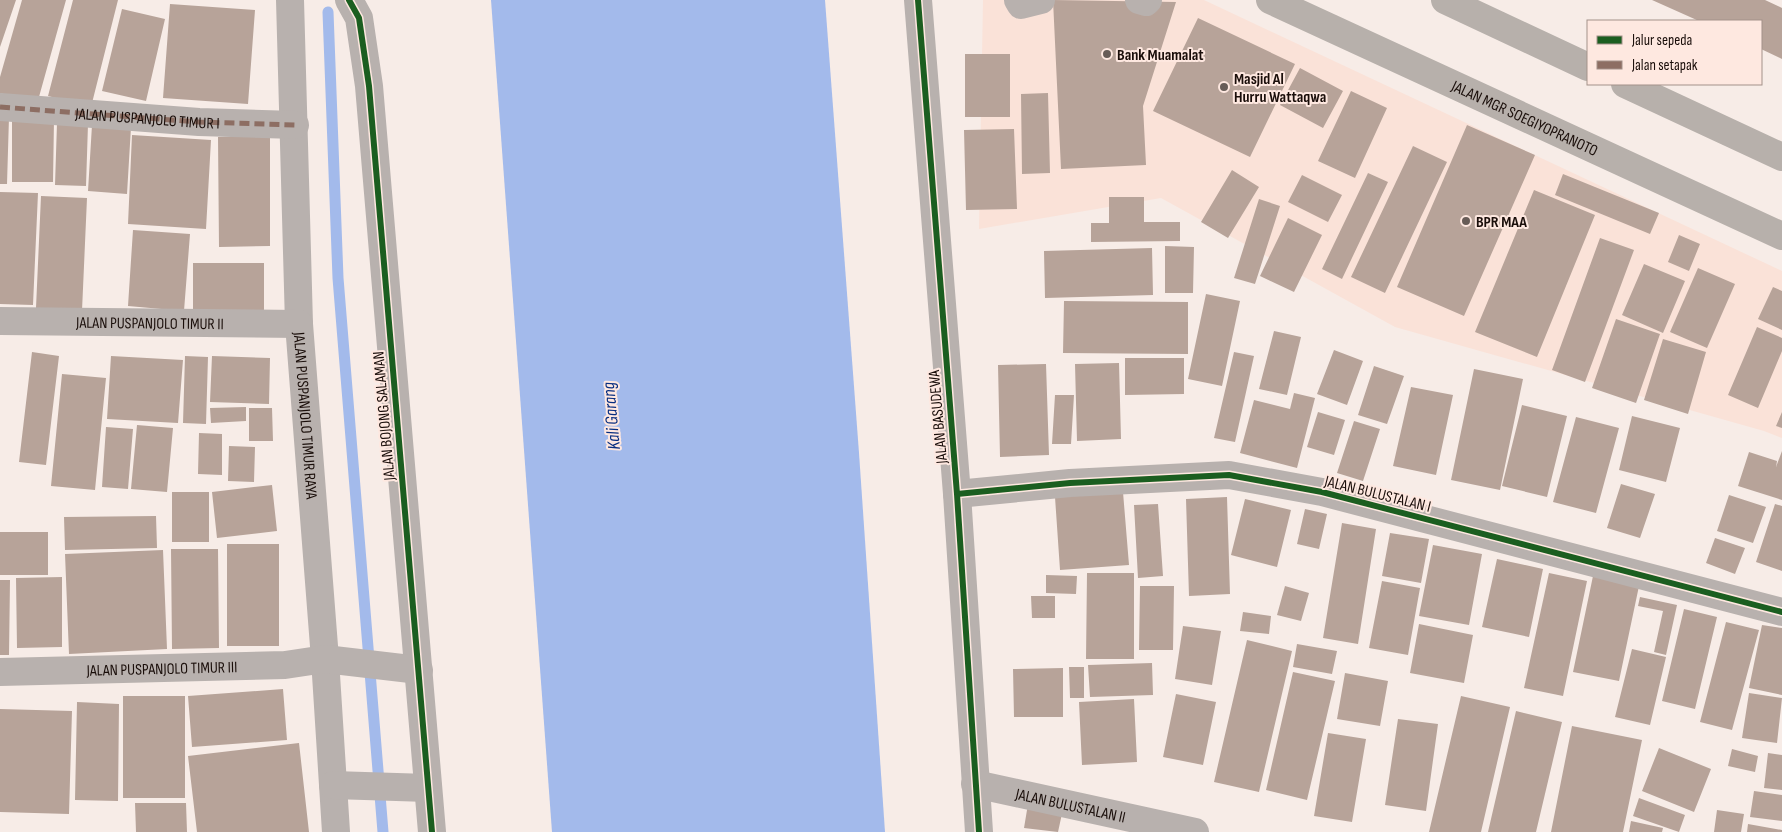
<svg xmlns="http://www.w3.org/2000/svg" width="1782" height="832" viewBox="0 0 1782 832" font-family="'Sofia Sans Condensed',sans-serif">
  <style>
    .built { fill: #fae2d8 }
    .water { fill: #a3baeb }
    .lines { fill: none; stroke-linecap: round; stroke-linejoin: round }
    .stream { stroke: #a3baeb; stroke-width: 11 }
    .building { fill: #b7a399 }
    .minor { stroke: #b8b1ae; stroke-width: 28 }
    .highway { stroke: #b7b0ab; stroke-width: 28 }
    .quiet { stroke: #8d6e63; stroke-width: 5; stroke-dasharray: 10 5; stroke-linecap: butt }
    .cycleway-casing { stroke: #fee8e0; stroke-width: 9 }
    .cycleway { stroke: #1b5e20; stroke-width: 6 }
    .poi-dot { fill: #675c57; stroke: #fee8e0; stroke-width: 2 }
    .labels { text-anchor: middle; stroke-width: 4; stroke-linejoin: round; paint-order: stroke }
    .poi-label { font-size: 16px; font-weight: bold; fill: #1a0e0a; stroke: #fee8e0; text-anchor: start }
    .street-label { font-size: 16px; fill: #1a0e0a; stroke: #fee8e0 }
    .water-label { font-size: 18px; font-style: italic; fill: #082e80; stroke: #fee8e0 }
  </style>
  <rect width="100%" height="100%" fill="#f7ece7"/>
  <path class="built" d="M983,0H1204L1782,271V438L1764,431L1395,327L1161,198L979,229Z"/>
  <path class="water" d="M491,0H825L859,453L885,832H552Z"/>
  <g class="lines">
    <path class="stream" d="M328,12L338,278L383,832"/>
  </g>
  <path class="building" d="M0,0H16L0,47Z
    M22,0H66L37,104L0,93V77Z
    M73,0H118L91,107L48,96Z
    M1053,0L1176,2L1143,106L1146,165L1061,169Z
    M1652,0H1765L1782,8V59L1761,49V21H1699Z
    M170,4L255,10L248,104L163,98Z
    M122,9L165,19L146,101L102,91Z
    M1198,18L1295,64L1250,157L1153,111Z
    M965,54H1010V117H965Z
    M1300,68L1343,91L1323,128L1280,105Z
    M1351,91L1387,108L1355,178L1318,161Z
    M1048,93L1050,173L1022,174L1021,94Z
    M0,117H9L7,184H0Z
    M12,119H54L53,182H12Z
    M57,123L88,124L86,186L55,185Z
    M92,125L131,127L127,194L88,191Z
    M1467,125L1535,155L1464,316L1397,287Z
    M1014,129L1017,209L966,210L964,130Z
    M132,135L211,140L206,229L128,224Z
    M270,136V246L219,247L218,137Z
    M1413,146L1447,162L1385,293L1351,277Z
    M1232,170L1259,187L1228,238L1201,222Z
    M1368,173L1388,182L1342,279L1322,269Z
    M1563,174L1659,213L1650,234L1555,195Z
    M1302,175L1342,195L1328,222L1288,202Z
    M1534,190L1595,215L1537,357L1475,332Z
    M0,192L38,193L33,305L0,304Z
    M41,196L87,198L82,311L36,308Z
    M1109,197H1144V222H1180V241L1091,242V223H1109Z
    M1259,199L1280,206L1255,284L1234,278Z
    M1288,218L1322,235L1294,292L1260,276Z
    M133,230L190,234L184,311L128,306Z
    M1679,235L1700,244L1689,271L1668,262Z
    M1600,238L1634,250L1585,382L1552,370Z
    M1165,246L1194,247L1193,293H1165Z
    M1152,248L1153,295L1045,298L1044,251Z
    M193,263H264V314L193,313Z
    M1644,264L1685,281L1663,333L1622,315Z
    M1698,268L1735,284L1707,348L1670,332Z
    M1773,287L1782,291V330L1758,319Z
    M1206,294L1240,301L1222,386L1188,379Z
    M1064,301L1188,302V354L1063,353Z
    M1616,319L1660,334L1636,403L1592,388Z
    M1757,327L1782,338V351L1758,408L1728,395Z
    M1274,331L1301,337L1287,395L1259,389Z
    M1663,339L1706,352L1688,414L1644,400Z
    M1334,350L1363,361L1347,405L1317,394Z
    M32,352L59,356L46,465L19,462Z
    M1234,352L1254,356L1235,442L1214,438Z
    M111,356L183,360L178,423L107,419Z
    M185,356L208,357L206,424L183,423Z
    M212,356L270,358L269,404L210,402Z
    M1125,358H1184V394L1125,395Z
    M1119,363L1121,439L1077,441L1075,364Z
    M1046,364L1049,455L1000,457L998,365Z
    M1374,366L1404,376L1387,424L1358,415Z
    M1474,369L1523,379L1500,490L1451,480Z
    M62,374L106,378L95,490L51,486Z
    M1411,387L1453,395L1436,475L1393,466Z
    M1294,393L1315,398L1297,468L1240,453L1254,400L1290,409Z
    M1055,395H1074L1071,444H1052Z
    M1522,405L1567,416L1547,497L1502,486Z
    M246,407V421L211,423L210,408Z
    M249,408H272L273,441H249Z
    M1318,412L1345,420L1334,455L1307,447Z
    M1782,412V428L1776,426Z
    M1632,416L1680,428L1666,482L1619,470Z
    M1576,417L1619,428L1596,513L1553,502Z
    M1354,421L1380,429L1363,481L1337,473Z
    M137,425L173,428L167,492L131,489Z
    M106,427L133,429L128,489L102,487Z
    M199,433L222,434V475L198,474Z
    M229,446L255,447L254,482L228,481Z
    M1782,451V500L1738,486L1749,452L1777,461L1776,467Z
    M1621,484L1655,494L1640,538L1607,528Z
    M272,485L277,531L217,538L212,492Z
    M172,492H209V542H172Z
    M1123,492L1129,565L1060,570L1055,497Z
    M1729,495L1766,507L1753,543L1717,531Z
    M1227,497L1230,594L1189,596L1186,499Z
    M1245,499L1291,510L1277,567L1231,555Z
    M1158,504L1163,576L1138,578L1134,505Z
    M1775,504L1782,506V571L1756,562Z
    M1305,509L1327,514L1319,549L1297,544Z
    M156,516L157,548L65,550L64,517Z
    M1342,523L1376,529L1358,644L1323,638Z
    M0,532H48V575H0Z
    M1390,533L1429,539L1421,583L1382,576Z
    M1715,538L1745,548L1735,574L1706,563Z
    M227,544H279V646H227Z
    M1433,545L1482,554L1469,625L1419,616Z
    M171,549H218L219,648L172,649Z
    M163,550L167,649L69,654L65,554Z
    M1497,559L1543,569L1529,637L1482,627Z
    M1087,573H1134V659H1086Z
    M1549,573L1587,581L1563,696L1524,688Z
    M1046,575L1077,576L1076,594L1046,593Z
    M1593,576L1639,586L1619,681L1573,672Z
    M62,577V647L17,648L16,578Z
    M0,580H10L9,655H0Z
    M1382,581L1420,588L1408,655L1369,648Z
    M1140,586H1174L1173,650H1139Z
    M1285,586L1309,593L1301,621L1277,615Z
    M1031,596H1055V618H1032Z
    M1640,597L1677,605L1666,655L1654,652L1663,611L1638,606Z
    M1684,609L1717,617L1695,709L1662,701Z
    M1243,612L1271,616L1269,634L1240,631Z
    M1726,622L1759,630L1732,730L1700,722Z
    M1419,624L1473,635L1464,683L1410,673Z
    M1762,625L1782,628V695L1749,688Z
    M1183,626L1221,631L1212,685L1175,679Z
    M1247,640L1292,651L1259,792L1214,782Z
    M1297,644L1337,651L1332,674L1293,667Z
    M1632,649L1666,657L1650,725L1615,717Z
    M1152,663L1153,695L1090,697L1088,665Z
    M1069,667H1084V698H1070Z
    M1063,668V717H1014L1013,669Z
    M1293,672L1335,681L1307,800L1266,790Z
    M1345,673L1388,681L1380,726L1337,719Z
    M283,689L287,740L192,747L188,696Z
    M1749,693L1782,698L1777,743L1742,738Z
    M1176,694L1216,702L1203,765L1163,757Z
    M123,696H185V798H123Z
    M1461,696L1510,707L1481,832H1429Z
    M1134,699L1137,762L1082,765L1079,702Z
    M77,702L119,704L118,801L75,800Z
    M0,709L72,711L69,814L0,812Z
    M1516,711L1562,722L1536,832H1488Z
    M1398,719L1438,724L1426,811L1385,805Z
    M1572,726L1642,740L1623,832H1551Z
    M1328,733L1366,739L1352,822L1314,816Z
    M299,743L309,832H197L188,756Z
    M1659,748L1711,769L1694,812L1642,791Z
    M1732,749L1758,756L1755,772L1728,766Z
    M1768,753L1782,755V790L1764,788Z
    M1754,791L1782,795V821L1750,817Z
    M1639,798L1685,815L1679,832L1633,816Z
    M135,803H186L187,832H136Z
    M1028,804L1063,809L1058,832L1024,828Z
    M1717,810L1744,814L1741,832H1714Z
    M1631,821L1663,828L1662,832H1629Z
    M1748,824L1782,830V832H1747Z"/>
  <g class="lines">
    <g class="minor">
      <path id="s1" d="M290,0L299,324L325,659L336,832"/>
      <path d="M349,0L359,18L369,86L432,832"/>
      <path d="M918,0L957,494L979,832"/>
      <path d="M1018,0L1021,5L1041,0"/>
      <path d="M1139,0L1146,2L1148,0"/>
      <path d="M0,107L199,122L295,125"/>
      <path id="s2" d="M0,321L299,324"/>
      <path d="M957,494L1070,483L1229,475L1322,492L1782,612"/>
      <path id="s3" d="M0,672L285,665L325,659L419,670"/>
      <path id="s4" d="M975,784L1195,832"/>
      <path d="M333,785L428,788"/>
    </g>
    <g class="highway">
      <path id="s5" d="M1270,0L1782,236"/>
      <path d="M1445,0L1588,67"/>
      <path d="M1625,84L1782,157"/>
    </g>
    <path class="quiet" id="s6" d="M0,107L199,122L295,125"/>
    <defs>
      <path id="cycleway" d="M349,0L359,18L369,86L432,832
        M918,0L957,494L979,832
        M957,494L1070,483L1229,475L1322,492L1782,612"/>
    </defs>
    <use href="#cycleway" class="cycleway-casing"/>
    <use href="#cycleway" class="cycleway"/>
  </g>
  <g class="poi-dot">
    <circle cx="1107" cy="54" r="5"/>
    <circle cx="1224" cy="87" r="5"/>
    <circle cx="1466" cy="221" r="5"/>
  </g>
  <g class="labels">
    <g class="poi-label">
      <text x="1117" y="60">Bank Muamalat</text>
      <text x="1234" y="84">Masjid Al<tspan x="1234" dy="18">Hurru Wattaqwa</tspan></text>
      <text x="1476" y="227">BPR MAA</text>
    </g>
    <g class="street-label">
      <text dy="6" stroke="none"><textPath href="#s6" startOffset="148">JALAN PUSPANJOLO TIMUR I</textPath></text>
      <text dy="6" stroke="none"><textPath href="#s5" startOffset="281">JALAN MGR SOEGIYOPRANOTO</textPath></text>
      <text dy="6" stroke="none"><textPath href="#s2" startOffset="150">JALAN PUSPANJOLO TIMUR II</textPath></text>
      <text dy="6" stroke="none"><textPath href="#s1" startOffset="416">JALAN PUSPANJOLO TIMUR RAYA</textPath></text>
      <text transform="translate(383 416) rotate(-95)" y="6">JALAN BOJONG SALAMAN</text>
      <text transform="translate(937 417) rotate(-95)" y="6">JALAN BASUDEWA</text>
      <text transform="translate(1378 493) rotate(14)" y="6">JALAN BULUSTALAN I</text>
      <text dy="6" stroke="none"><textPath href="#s3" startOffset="162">JALAN PUSPANJOLO TIMUR III</textPath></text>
      <text dy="6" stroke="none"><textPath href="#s4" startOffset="98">JALAN BULUSTALAN II</textPath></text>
    </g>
    <g class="water-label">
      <text transform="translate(611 416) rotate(-95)" y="6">Kali Garang</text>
    </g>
  </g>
  <rect x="1587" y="20" width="175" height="65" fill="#fee8e0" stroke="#a3918a"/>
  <rect x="1597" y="36" width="25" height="8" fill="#1b5e20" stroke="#a3918a"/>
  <text x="1632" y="45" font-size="15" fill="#1a0e0a">Jalur sepeda</text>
  <rect x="1597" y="61" width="25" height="8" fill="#8d6e63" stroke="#a3918a"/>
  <text x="1632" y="70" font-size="15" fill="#1a0e0a">Jalan setapak</text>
</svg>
